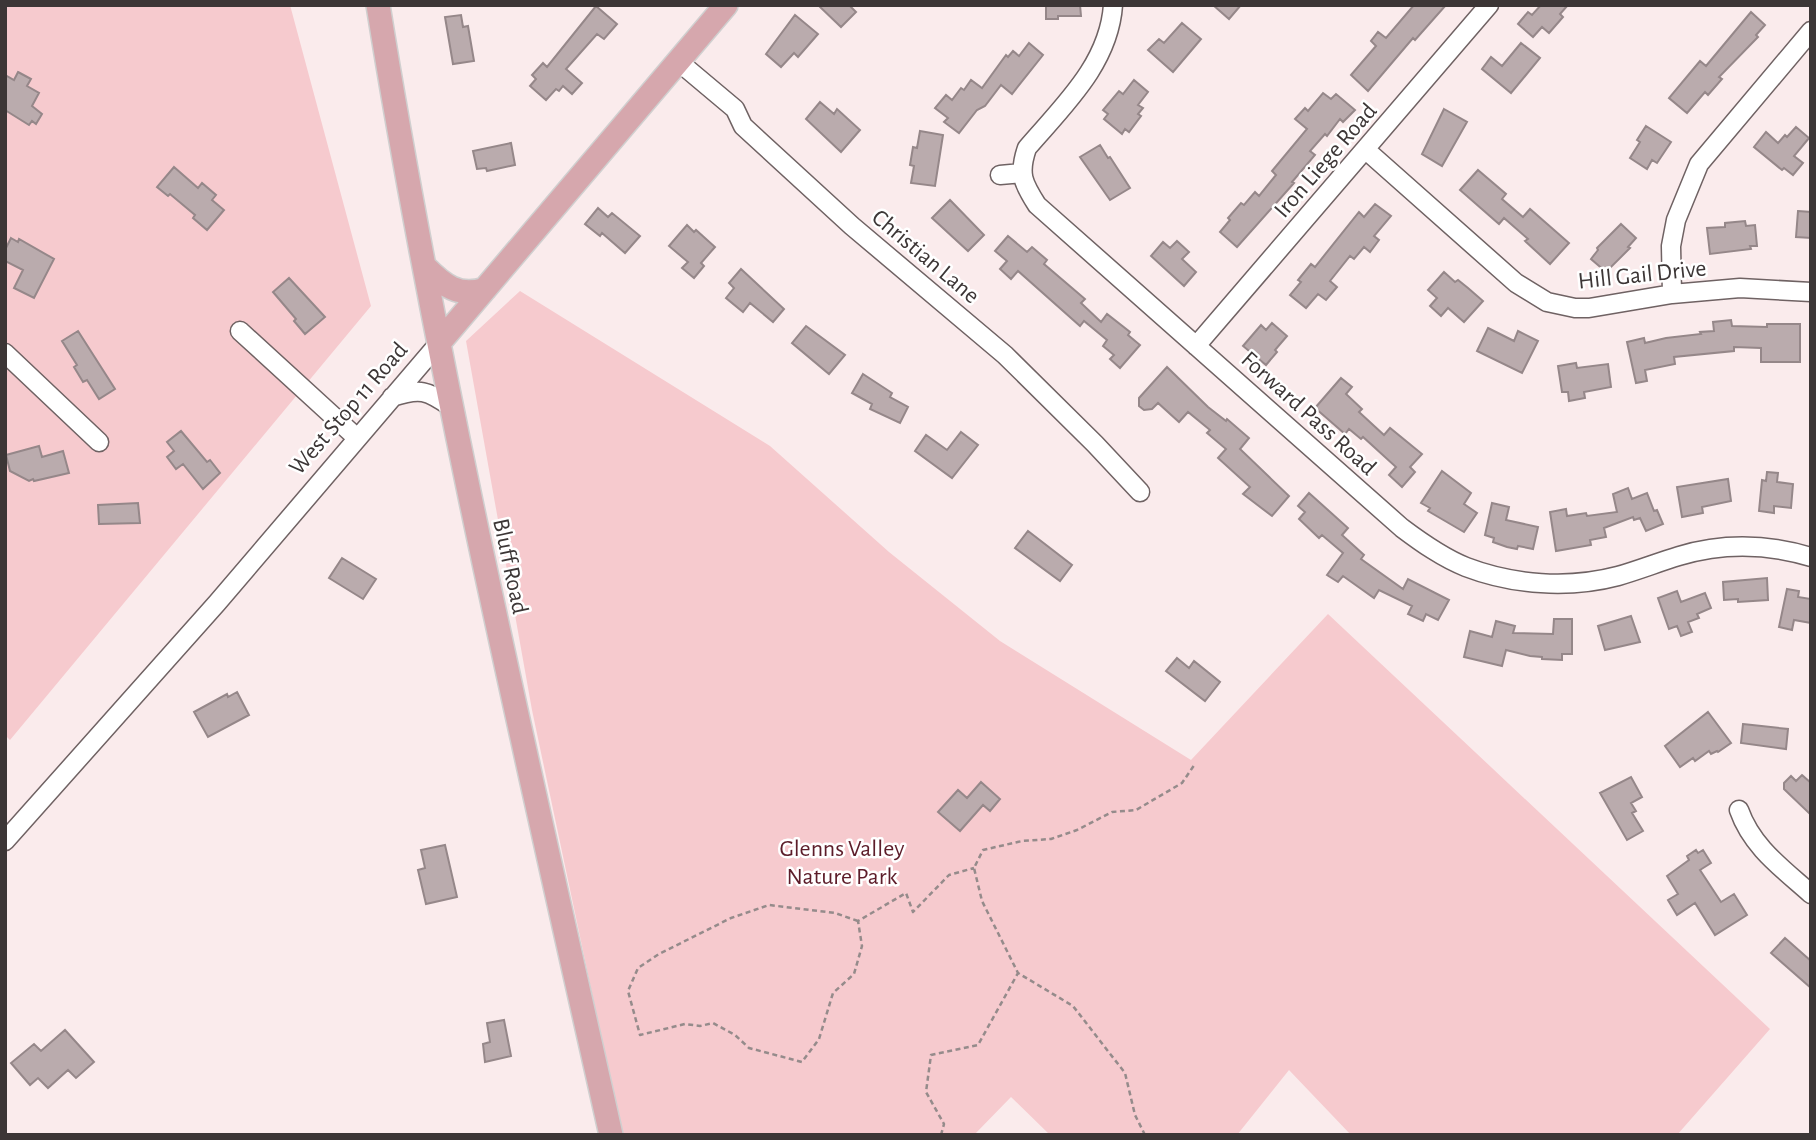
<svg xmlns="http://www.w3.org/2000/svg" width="1816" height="1140" viewBox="0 0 1816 1140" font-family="'Alegreya Sans',sans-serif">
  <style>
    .green { fill: #f6cace }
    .building { fill: #baabad; stroke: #958789; stroke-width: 2 }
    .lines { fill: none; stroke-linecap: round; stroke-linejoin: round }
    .minor-casing { stroke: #6f6263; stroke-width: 21 }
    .major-casing { stroke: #d0cfcf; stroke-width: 26 }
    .path { stroke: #958b8b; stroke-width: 2.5; stroke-dasharray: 5 3.5; stroke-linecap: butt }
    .minor { stroke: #fff; stroke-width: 18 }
    .major { stroke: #d6a7ad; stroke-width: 23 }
    .labels { text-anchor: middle; stroke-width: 5; stroke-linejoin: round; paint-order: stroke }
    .street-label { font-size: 24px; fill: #3c3636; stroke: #fff }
    .park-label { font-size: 24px; fill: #5c1c29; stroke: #fff }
  </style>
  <rect width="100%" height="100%" fill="#faebec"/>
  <path class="green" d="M5,5H290L371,306L10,740L5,735Z
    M520,291L770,446L889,552L1000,641L1191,760L1328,614L1770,1029L1677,1135H1351L1289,1070L1237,1135H1050L1011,1097L974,1135H622L532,710L466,341Z"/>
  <path class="building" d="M818,5H849L856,12L841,27Z
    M1046,5H1080L1081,16H1058V19H1046Z
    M1213,5H1241L1229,19Z
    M1414,5H1446L1415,40L1413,38L1368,91L1351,75L1376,46L1371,41L1378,32L1386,38Z
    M1541,5H1568L1560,14L1563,17L1549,33L1542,27L1533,37L1518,24L1528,12L1532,15Z
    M596,6L617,24L604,39L597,34L566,69L582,83L572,94L563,86L559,91L556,89L546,100L530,86L536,79L532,75L543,63L547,67Z
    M1751,12L1765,25L1756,35L1758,37L1719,77L1722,79L1708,95L1705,92L1687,113L1669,98L1700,61L1706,66Z
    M461,15L463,27L468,26L474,61L453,64L445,17Z
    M795,15L818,34L798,57L794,53L781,67L766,54Z
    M1182,23L1201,39L1173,72L1148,50L1159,39L1164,43Z
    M1029,43L1043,55L1012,94L1001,85L985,106L977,110L959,133L944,122L948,118L935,108L946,95L952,100L961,88L964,90L971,80L982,88L1006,55L1008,57L1013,51L1019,56Z
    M1521,43L1540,58L1511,93L1482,69L1491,57L1502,66Z
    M18,72L31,79L27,86L39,93L32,106L42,114L36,124L32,121L29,125L5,110V75L14,80Z
    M1134,80L1148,92L1138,105L1143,108L1138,114L1141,116L1129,132L1125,129L1122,134L1104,119L1108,114L1103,110L1119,91L1123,94Z
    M1323,93L1331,99L1336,94L1355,110L1343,122L1340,119L1327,136L1325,134L1310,151L1315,155L1292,182L1294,183L1237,247L1220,232L1230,220L1228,218L1241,203L1244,205L1255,192L1259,196L1276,175L1272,171L1307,129L1295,119L1305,108L1308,111Z
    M820,102L834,114L837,109L860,130L841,152L806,119Z
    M1444,109L1467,122L1442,166L1422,154Z
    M1646,126L1671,142L1657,163L1652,160L1647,169L1630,158L1640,142L1637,140Z
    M1796,127L1809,138L1794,156L1803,163L1793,175L1784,168L1782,170L1754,147L1766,132L1778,143L1785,135L1787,137Z
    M920,131L943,135L935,186L911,183L914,166L910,165L913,147L917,148Z
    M511,143L515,165L487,171L486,168L477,169L473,151Z
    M1100,145L1108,158L1110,157L1130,188L1110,200L1080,157Z
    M174,167L198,188L202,183L216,195L212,200L224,210L207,230L193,218L195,215L170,194L168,196L157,187Z
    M1478,170L1506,194L1502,199L1523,217L1530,209L1569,243L1550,264L1525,241L1528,239L1504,218L1499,224L1460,190Z
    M950,200L984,235L968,251L932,218Z
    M1375,204L1391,216L1374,236L1379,240L1370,252L1364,247L1354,259L1350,256L1330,281L1337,287L1326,300L1318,294L1306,308L1290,295L1301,282L1298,280L1311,264L1315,267L1359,212L1364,217Z
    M598,208L608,217L612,213L640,236L625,253L602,233L600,236L585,224Z
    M1798,211L1811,212V238L1796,237Z
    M1745,221L1746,226L1755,225L1757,246H1750L1751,249L1710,254L1707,228L1725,227V223Z
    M1621,224L1636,238L1628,247L1630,248L1606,272L1591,259L1598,250L1597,248Z
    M687,225L694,232L696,230L715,247L701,263L704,266L694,278L682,268L688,262L669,246Z
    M1008,236L1027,252L1032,247L1047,260L1044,264L1085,299L1081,303L1101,322L1107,314L1130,332L1128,335L1140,345L1120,368L1110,359L1114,355L1103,346L1107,340L1084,321L1080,326L1018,271L1011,279L1000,269L1007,261L995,251Z
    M11,238L18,242L19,239L54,259L34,298L14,288L23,270L5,261V250Z
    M1177,241L1189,252L1182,259L1196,272L1184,286L1151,256L1163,242L1170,248Z
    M741,269L784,309L773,322L750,303L743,312L726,298L734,288L729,283Z
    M1444,272L1455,282L1458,280L1468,288L1483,301L1464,322L1448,308L1441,316L1430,306L1437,298L1428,290Z
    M289,278L325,317L305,334L294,321L296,319L273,292Z
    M1731,320L1732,326L1767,327V324H1800V362H1761V348L1734,347V351L1674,357L1675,364L1645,370L1647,381L1636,383L1627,342L1644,338L1645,343L1666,338L1701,334L1700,332L1714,331L1713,322Z
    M1272,323L1287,336L1275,350L1277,352L1266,365L1243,346L1261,325L1266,330Z
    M806,326L845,355L829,374L792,343Z
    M1488,328L1514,341L1518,331L1538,341L1522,373L1477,351Z
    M78,331L115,389L99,399L87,380L83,382L74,367L77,365L62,341Z
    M1576,363L1577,368L1608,364L1611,387L1584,392L1585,398L1569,401L1568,392H1562L1558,366Z
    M1167,367L1208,407L1226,421L1227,419L1249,438L1240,449L1289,496L1272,516L1243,494L1250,487L1218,458L1226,449L1207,433L1210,430L1188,412L1179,422L1158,403L1152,409L1144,410L1139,406V398Z
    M863,374L892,393L890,397L908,407L900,423L870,409L872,404L852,393Z
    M1341,378L1352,387L1346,394L1362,409L1359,412L1384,435L1390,428L1422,454L1410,467L1415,472L1402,487L1389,475L1396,467L1363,437L1361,439L1349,429L1345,434L1315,408Z
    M181,431L207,462L210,460L220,473L203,489L183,464L176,469L167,457L174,451L167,442Z
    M961,432L978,445L952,478L915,451L926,435L947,450Z
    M39,446L42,457L63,451L69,473L34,481L33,479L29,481L10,471L6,455Z
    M1442,471L1471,493L1464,504L1477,513L1464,532L1428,511L1430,508L1421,503Z
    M1767,472L1778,473L1777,482L1793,484L1791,508L1774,506V513L1759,511L1762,480L1766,481Z
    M1728,479L1731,501L1702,507L1703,513L1682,517L1677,487Z
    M1628,488L1632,499L1647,493L1654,511L1657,510L1663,524L1646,531L1640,518L1634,520L1633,517L1604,528L1606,537L1590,540L1591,545L1556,551L1550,512L1566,509L1567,516L1586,513L1587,516L1617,512L1613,494Z
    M1309,493L1348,528L1342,535L1364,555L1361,559L1403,589L1408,579L1449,600L1438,620L1426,614L1423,621L1408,614L1412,606L1379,590L1374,598L1343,576L1338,582L1327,575L1343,553L1322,535L1319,538L1299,519L1305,512L1298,506Z
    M138,503L140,523L99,524L98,505Z
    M1492,503L1509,507L1506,520L1538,527L1533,549L1518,546L1517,549L1507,547L1493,542L1494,538L1485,535Z
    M1028,531L1072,565L1060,581L1015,548Z
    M342,558L376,579L363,599L329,578Z
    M1767,578L1768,600L1738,602V599L1724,600L1723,582Z
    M1787,589L1799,591L1798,597L1811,599V623L1794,620L1792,630L1779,627Z
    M1677,591L1681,602L1705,593L1711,608L1697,614L1699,618L1688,622L1692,632L1681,636L1677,626L1669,629L1658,598Z
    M1631,616L1640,642L1605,650L1598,626Z
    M1554,619H1572V654H1562V660L1542,659V657L1530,656L1506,650L1502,666L1464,657L1470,631L1492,637L1496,621L1515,626L1513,633L1553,634Z
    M1177,658L1189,668L1194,661L1220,682L1205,701L1166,671Z
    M237,692L249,715L208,737L194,712L227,694L228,697Z
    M1708,712L1731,743L1718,752L1717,751L1711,754L1709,751L1695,761L1693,758L1680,767L1665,746Z
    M1743,724L1788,729L1786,749L1741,743Z
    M1802,775L1811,783V815L1784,789V783L1791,776L1796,781Z
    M1631,777L1642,797L1631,803L1636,811L1632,813L1643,831L1627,840L1600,793Z
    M981,782L1000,799L990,811L983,805L960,831L938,812L958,790L967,798Z
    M445,845L457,897L426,904L418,870L425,868L421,850Z
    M1696,850L1698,853L1703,850L1711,863L1700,870L1721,902L1734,894L1747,915L1715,935L1695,903L1677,915L1668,900L1678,894L1667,876L1689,860L1687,856Z
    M1785,938L1811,961V988L1771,953Z
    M504,1020L511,1056L485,1062L483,1044L490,1042L487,1023Z
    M65,1030L94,1062L76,1078L68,1070L48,1088L38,1078L30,1085L11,1063L34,1044L41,1051Z"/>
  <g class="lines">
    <defs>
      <path id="minor" d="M1113,5C1109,64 1063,106 1027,148C1018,174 1023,183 1037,205L1402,528C1422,543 1443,558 1466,567C1513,585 1569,589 1618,576C1639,570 1659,562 1679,556C1722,543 1768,544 1811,557
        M679,62L735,109L743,126L852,226L1005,355L1095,444L1140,492
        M1366,150L1516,283L1547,302L1575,308H1589L1672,294L1740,288L1811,292
        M1000,175L1022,173
        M1672,294L1671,246L1676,220L1699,164L1811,31
        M240,331L357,438
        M1196,346L1489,5
        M5,353L99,442
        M392,397C420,388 427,390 451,407
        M1739,810C1752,847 1782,868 1811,894
        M5,841L217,603L439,343"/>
      <path id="major" d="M378,5C439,385 527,760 611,1135
        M425,267C443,285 459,298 485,289
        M439,343L726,5"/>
    </defs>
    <use href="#minor" class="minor-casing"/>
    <use href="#major" class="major-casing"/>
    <path class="path" d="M858,921L835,913L769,905L731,918L659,954L638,968L628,991L640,1035L685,1024L700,1026L713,1023L735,1035L749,1048L802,1062L819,1039L833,993L854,974L862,946L858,921L906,893L913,912L949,875L974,868
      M941,1135L944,1124L926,1092L931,1055L978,1045L1018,973
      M1145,1135L1135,1115L1125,1073L1073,1006L1018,973L982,901L974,868L983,850L1022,841L1051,839L1077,830L1112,812L1136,810L1182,783L1195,764"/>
    <use href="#minor" class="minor"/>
    <use href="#major" class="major"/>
  </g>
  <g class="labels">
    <g class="street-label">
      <text transform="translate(1325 160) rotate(-49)" y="8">Iron Liege Road</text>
      <text transform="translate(926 256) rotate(40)" y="8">Christian Lane</text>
      <text transform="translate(1642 274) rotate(-6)" y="8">Hill Gail Drive</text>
      <text transform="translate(348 408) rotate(-49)" y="8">West Stop 11 Road</text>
      <text transform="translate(1309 413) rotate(42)" y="8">Forward Pass Road</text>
      <text transform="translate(511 566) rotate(78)" y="8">Bluff Road</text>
    </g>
    <g class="park-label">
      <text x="842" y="856">Glenns Valley<tspan x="842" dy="28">Nature Park</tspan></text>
    </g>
  </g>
  <rect width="1816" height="1140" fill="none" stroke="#3c3636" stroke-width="14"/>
</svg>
